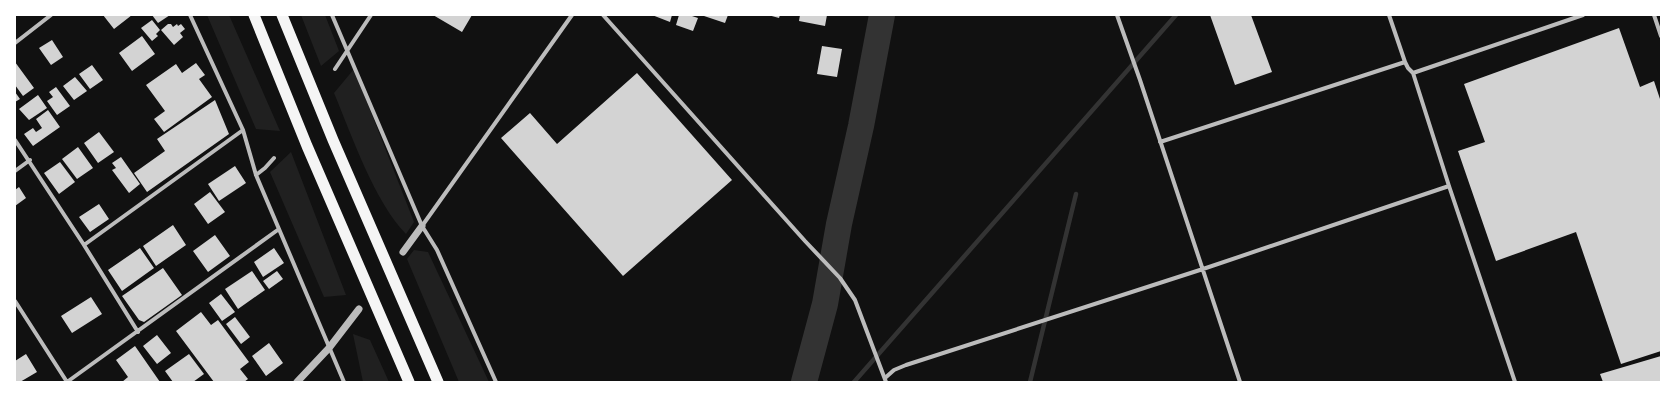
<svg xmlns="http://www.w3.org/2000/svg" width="1676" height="397" viewBox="0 0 1676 397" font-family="'Varela Round',sans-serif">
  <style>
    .green { fill: #202020 }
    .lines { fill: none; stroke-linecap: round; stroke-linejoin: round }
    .stream { stroke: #333; stroke-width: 4.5 }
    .river { stroke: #333; stroke-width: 26 }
    .building { fill: #d3d3d3 }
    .minor { stroke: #bcbcbc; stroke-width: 4 }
    .tertiary { stroke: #bcbcbc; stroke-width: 7 }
    .motorway { stroke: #f5f5f5; stroke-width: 11 }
  </style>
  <rect width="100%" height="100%" fill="#111"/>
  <path class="green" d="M207,15H229L280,131L256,129Z
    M301,15H325L339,51L321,66Z
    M354,69L414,222L406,234C374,201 352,136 334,93Z
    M291,152L346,295L324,297L270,172Z
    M414,250L428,252L489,382H459L407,259Z
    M353,334L370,340L389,382H363Z"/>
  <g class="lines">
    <path class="stream" d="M854,382L1176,15
      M1030,382L1076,194"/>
    <path class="river" d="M804,382L825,304L839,224L861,126L882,15"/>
  </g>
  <path class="building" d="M103,15H132L114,29Z
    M152,15H170L158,23Z
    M433,15H472L462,32Z
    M652,15H672L670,22Z
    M679,15H689L698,18L693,31L676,25Z
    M701,15H728L725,23Z
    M768,15H780L779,18Z
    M800,15H827L825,26L799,21Z
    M1210,15H1251L1272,72L1235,85Z
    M152,20L160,30L156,34L158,36L152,41L141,28Z
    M168,24H171L173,27L177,24L178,26L181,24L185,29L180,33L183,37L174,45L161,30Z
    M1619,28L1640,87L1654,81L1661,102V351L1621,364L1576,232L1496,261L1458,151L1485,142L1464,84Z
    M142,36L155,54L132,71L119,53Z
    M52,40L63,57L51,65L39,48Z
    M822,46L842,49L837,77L817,74Z
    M15,62L34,88L23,96L15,85Z
    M196,63L205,75L199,79L212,97L164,132L154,119L165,111L146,85L176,64L182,73Z
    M92,65L103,80L90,89L79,74Z
    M637,73L732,180L623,276L501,138L530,113L557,144Z
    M75,77L87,91L74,100L63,86Z
    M56,87L70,106L57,115L47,101L53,97L49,92Z
    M15,92L20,99L15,102Z
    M38,95L47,108L29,120L19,109Z
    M215,100L229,134L147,192L134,173L165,151L157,139Z
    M48,110L60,127L33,146L24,134L33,128L36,132L42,128L36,119Z
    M99,132L114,152L98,163L84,143Z
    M78,147L93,168L77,179L62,159Z
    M121,157L140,184L129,193L112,170L116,168L112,163Z
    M60,162L75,182L59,194L44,173Z
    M235,166L246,183L219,201L208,184Z
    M19,187L26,198L15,206V190Z
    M210,192L225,212L208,224L194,204Z
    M99,204L109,219L90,232L79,217Z
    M173,225L186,245L156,266L143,246Z
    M215,235L230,256L208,272L193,251Z
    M140,248L154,268L122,291L108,270Z
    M274,248L284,263L263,277L254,262Z
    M163,268L182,295L144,322L139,320L122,296Z
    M252,271L265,290L238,309L225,289Z
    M277,271L283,279L269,289L263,281Z
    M221,294L235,312L222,321L209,303Z
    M91,297L102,314L72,333L61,316Z
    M201,312L211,325L218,320L249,362L240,369L248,379L244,382H214L176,331Z
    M235,317L250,337L241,344L226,324Z
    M157,335L171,353L157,364L143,346Z
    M269,343L283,363L266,376L252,356Z
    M135,346L160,382H122L128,377L116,360Z
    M26,354L37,372L20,382H15V361Z
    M189,354L204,374L193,382H173L165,371Z
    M1661,356V382H1603L1600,374Z"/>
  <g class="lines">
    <path class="minor" d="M190,15L243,130L256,175L344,382
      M332,15L422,226L437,250L496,382
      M603,15L805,241L840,278L855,300L886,382
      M1117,15L1140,80L1240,382
      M1389,15L1405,62L1408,68L1413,73L1449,186L1515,382
      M1654,15L1661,36
      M15,43L51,15
      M335,69L371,15
      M1413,73L1583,15
      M15,140L84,245L138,332
      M1160,142L1405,62
      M15,171L30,160
      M256,175L265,168L274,158
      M422,226L572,15
      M84,245L243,130
      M15,301L67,382
      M885,378L894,370L906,365L1203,269L1449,186
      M67,382L279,229"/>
    <path class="tertiary" d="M403,252L422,226
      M297,382L329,348L359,309"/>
    <path class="motorway" d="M254,15L307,146L409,382
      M282,15L333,140L438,382"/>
  </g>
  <rect width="1676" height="397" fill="none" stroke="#ffffff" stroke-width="32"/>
</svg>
